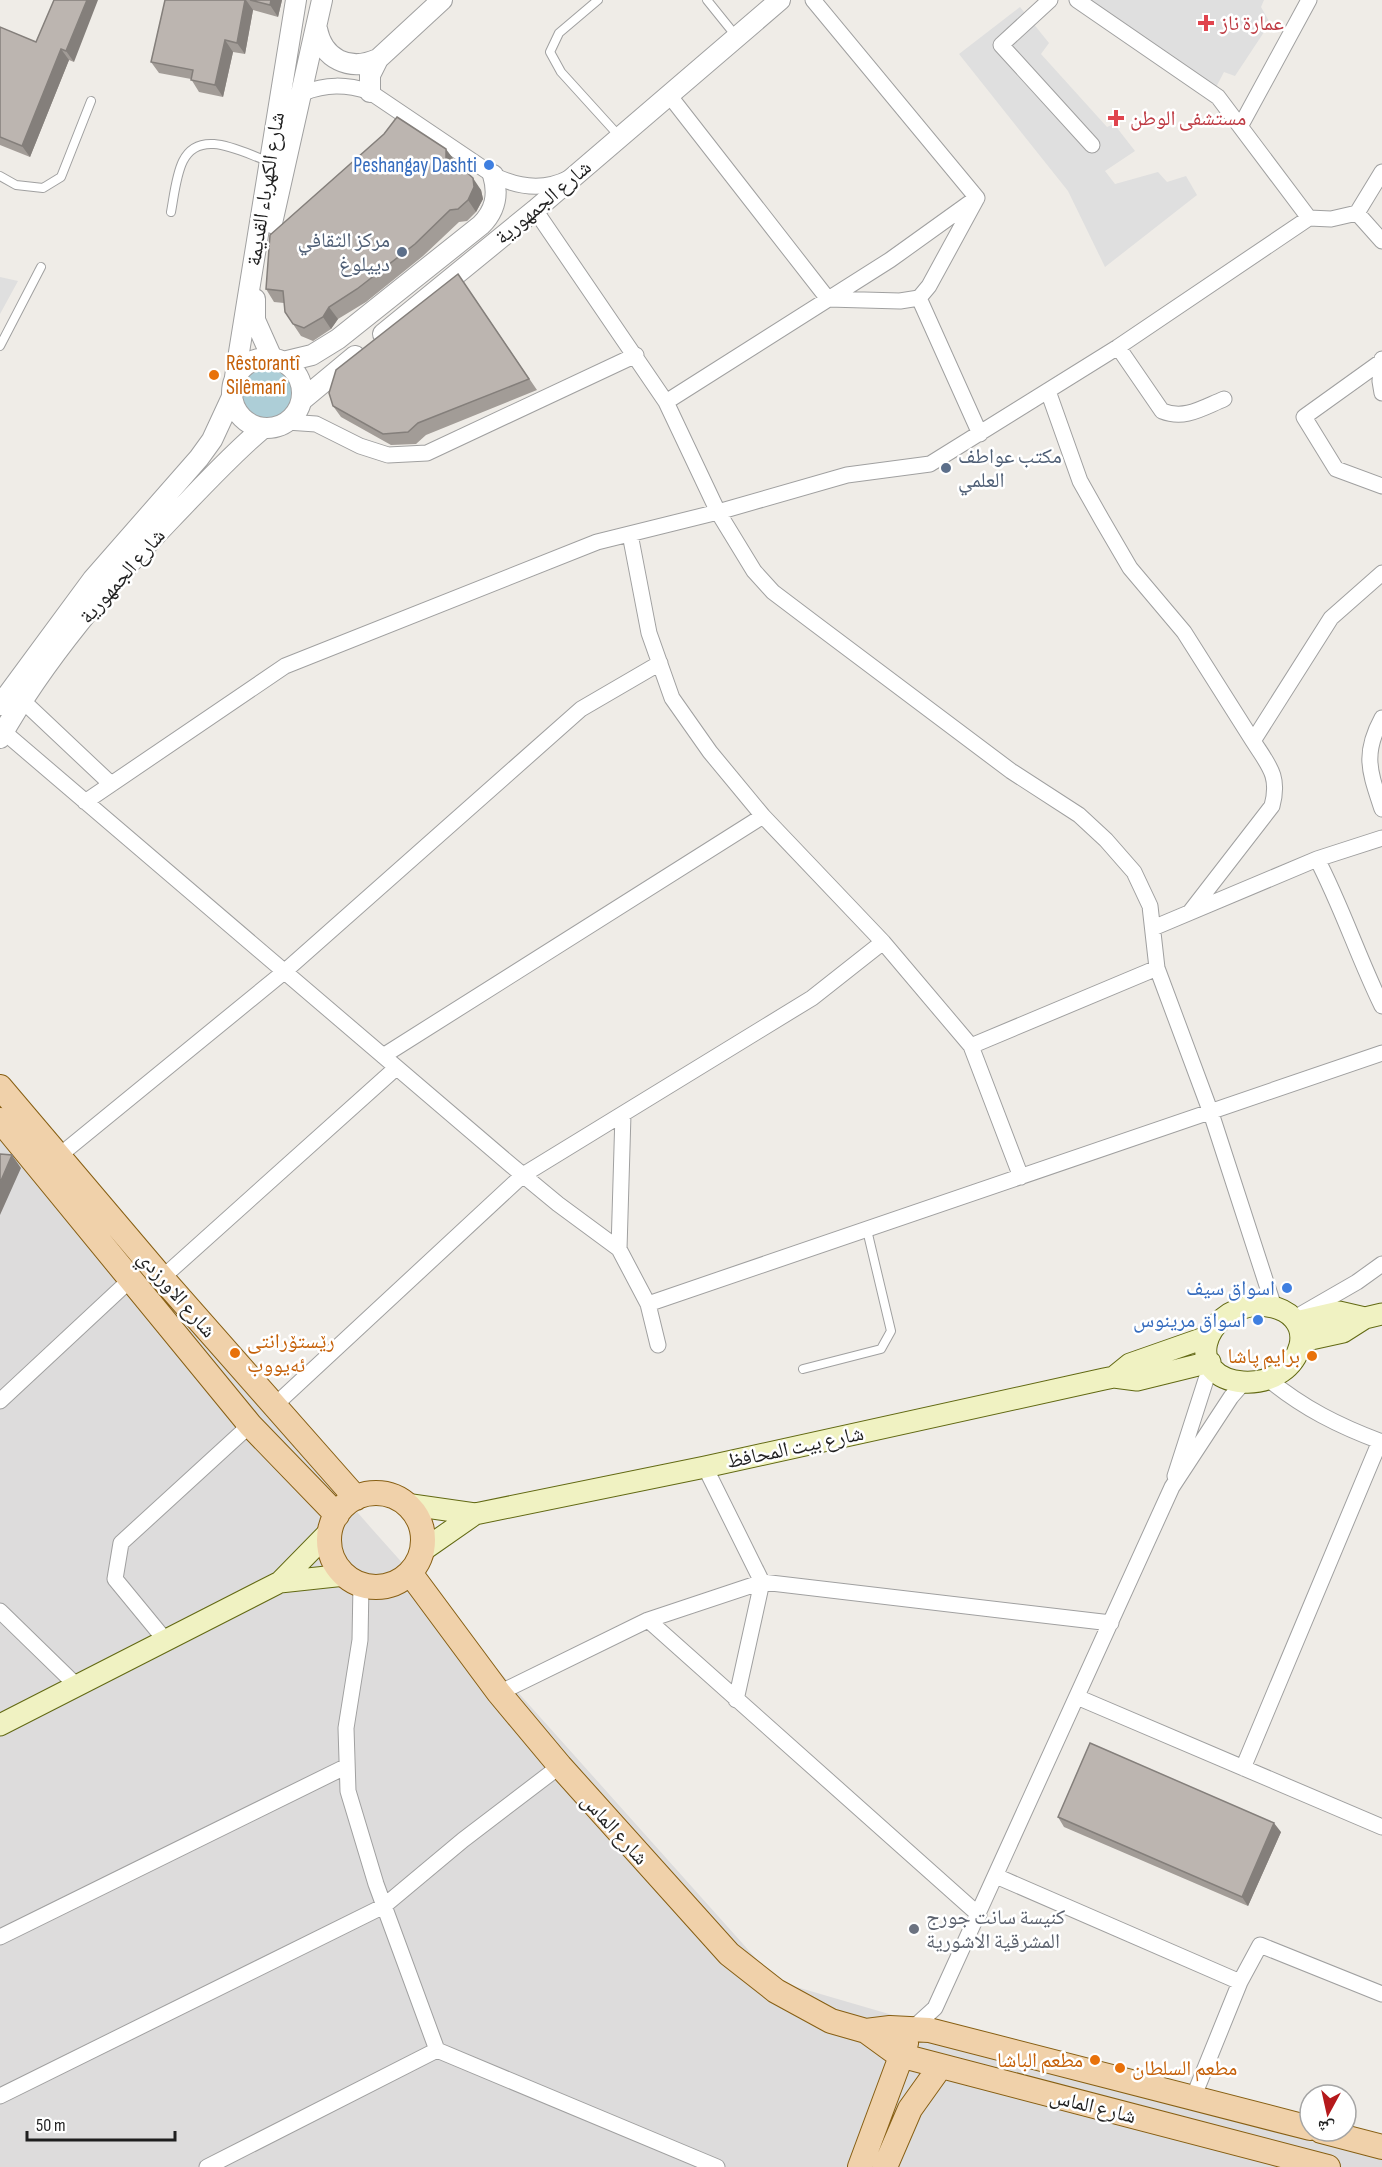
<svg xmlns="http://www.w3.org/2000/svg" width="1382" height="2167" viewBox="0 0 1382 2167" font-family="'Sofia Sans Condensed','Noto Naskh Arabic',sans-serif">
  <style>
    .residential { fill: #dddcdc }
    .parking { fill: #dfdfdf }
    .water { fill: #adced7 }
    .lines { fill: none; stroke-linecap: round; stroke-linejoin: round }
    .service-casing { stroke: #a0a0a0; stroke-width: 10 }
    .minor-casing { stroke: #a0a0a0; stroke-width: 17 }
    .tertiary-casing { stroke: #a0a0a0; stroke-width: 22 }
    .secondary-casing { stroke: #626913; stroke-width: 23 }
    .primary-casing { stroke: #875f13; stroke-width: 26 }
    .service { stroke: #fff; stroke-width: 8 }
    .minor { stroke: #fff; stroke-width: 15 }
    .tertiary { stroke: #fff; stroke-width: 20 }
    .secondary { stroke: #f0f2c2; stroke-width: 21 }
    .primary { stroke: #f0d1aa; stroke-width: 24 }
    .wall { fill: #a29c97 }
    .shaded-wall { fill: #847f7b }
    .building { fill: #bcb5b0; stroke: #847f7b; stroke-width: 1.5 }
    .health-dot { fill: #e0444e; stroke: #fff; stroke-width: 2 }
    .shop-dot { fill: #3f7fe0; stroke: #fff; stroke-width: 2 }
    .service-dot { fill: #5c6f8a; stroke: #fff; stroke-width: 2 }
    .food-dot { fill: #e8710a; stroke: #fff; stroke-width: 2 }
    .worship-dot { fill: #6b7280; stroke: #fff; stroke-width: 2 }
    .labels { text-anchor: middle; stroke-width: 5; stroke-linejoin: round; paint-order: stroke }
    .health-label { font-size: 21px; fill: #be3a42; stroke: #fff; text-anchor: start }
    .shop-label { font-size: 21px; fill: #366cbe; stroke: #fff; text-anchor: end }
    .street-label { font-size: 21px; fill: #1f1f1f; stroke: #fff }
    .service-label { font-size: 21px; fill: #4e5e75; stroke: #fff; text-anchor: end }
    .food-label { font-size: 21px; fill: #c56008; stroke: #fff; text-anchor: start }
    .worship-label { font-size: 21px; fill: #5b616d; stroke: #fff; text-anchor: start }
  </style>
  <rect width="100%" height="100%" fill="#efece7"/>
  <path class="residential" d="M0,1103L372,1529L776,1981L1382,2158V2167H0Z"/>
  <path class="parking" d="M1089,0H1264L1261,7L1270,23L1235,76L1224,72L1213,93Z
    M1020,7L1049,43L1041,54L1107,127L1114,124L1135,151L1105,171L1115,184L1158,172L1167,182L1186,176L1197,195L1105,267L1068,191L959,54Z
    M0,277L18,281L0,314Z"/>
  <path class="water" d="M239 395a27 27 0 1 1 54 0a27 27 0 1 1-54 0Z"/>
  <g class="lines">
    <defs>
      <path id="service" d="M598,0L559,33L550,52L561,72L620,137
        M707,0L736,36
        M0,176L16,185L43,188L61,177L91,101
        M171,212C174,196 176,175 183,161C200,127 243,153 268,161
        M0,346L41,267
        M803,1369L881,1349L891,1331L867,1230"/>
      <path id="minor" d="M813,0L977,198
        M1050,0L1001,45L1092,145
        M1077,0L1218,97L1309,218L1331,219L1357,213L1382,241
        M303,93C326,84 346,84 370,92L493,175C517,187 544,191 569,178
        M669,95L828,299L900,301L919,298L929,286L977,198
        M1241,125L1309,0
        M535,210L666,402L718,512L754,571L773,592L814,623L1011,771L1079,815L1106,840L1134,872L1150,906L1157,968
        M1357,213L1382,172
        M919,298L980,434
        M1118,347L1162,411C1185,420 1202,408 1224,399
        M1382,359L1380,381L1382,393
        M1382,361L1304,417L1336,469L1382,486
        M1048,391L1080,481L1102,520L1130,568L1184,632L1253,741
        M666,402L890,260L975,199
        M287,422L316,424L360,446L388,455L427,453L636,355
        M23,701L111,784
        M1382,718C1362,755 1370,772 1382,809
        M4,732L512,1166L558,1204L619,1249L648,1304L658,1345
        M85,802L285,666L597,542L718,512L847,475L930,464L1118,347L1309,218
        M1317,859L1382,838
        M1190,912L1272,806C1280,776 1269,766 1253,741L1331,618L1382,573
        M1153,928L1317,859C1342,907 1358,957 1382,1006
        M883,942L971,1046L1021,1177
        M971,1046L1157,968L1211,1113L1274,1307
        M383,1056L763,816
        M60,1155L284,972L581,709L660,663
        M619,1249L623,1114
        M162,1278L396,1068
        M648,1304L1382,1053
        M1298,1316L1357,1282L1382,1264
        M1268,1379C1303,1408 1339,1426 1382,1442
        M0,1401L130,1280
        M274,1406L523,1175L812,998L883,942L763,816L710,752L672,698L649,633L630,534
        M705,1467L762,1582L736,1700
        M1175,1476L1211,1364
        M361,1584L360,1640L346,1728L348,1791L376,1884L437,2050L717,2167
        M0,1611L77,1686
        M648,1620L979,1915
        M166,1641L115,1579L121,1543L250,1425
        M499,1693L648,1620L762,1582L1111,1623
        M1077,1697L1382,1827
        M1243,1768L1380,1441
        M996,1876L1240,1982L1193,2098
        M0,1937L347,1766
        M1240,1982L1260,1945L1382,1994
        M913,2028L935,2008L1172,1487L1231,1397L1244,1382
        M0,2096L384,1906L463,1840L560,1766
        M207,2167L437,2050"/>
      <path id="tertiary" d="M317,29C323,59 349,72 378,59
        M370,92V75L378,59L442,0
        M272,223L322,0
        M255,299V320L272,358
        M383,334L535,210L780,0
        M232 393a35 35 0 1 1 70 0a35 35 0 1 1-70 0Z
        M283,362L312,355L338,339L481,225C495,211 499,195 493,175
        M235,377L296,0
        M302,400L355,356
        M0,705L93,579L199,458L212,440L231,399
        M0,738C45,658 108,585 171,519C201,488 229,457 262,429"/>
      <path id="secondary" d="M1257,1305C1328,1307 1305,1386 1243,1382C1184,1377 1200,1311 1257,1305Z
        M1296,1322L1339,1312L1365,1318
        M1302,1341L1343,1332L1365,1318L1382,1314
        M1114,1377L1130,1364L1207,1337
        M405,1504L475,1514
        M422,1551L475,1514L705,1467L1104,1379L1114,1377L1137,1380L1210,1362
        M280,1582L345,1575
        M0,1725L280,1582L331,1530"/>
      <path id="primary" d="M0,1087L162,1278L356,1498
        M0,1120L250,1425L337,1515
        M329 1540a47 47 0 1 1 94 0a47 47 0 1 1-94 0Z
        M410,1573L499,1693L560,1766L729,1954L776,1991L831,2021L866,2031L899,2055L1328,2167
        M866,2031L890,2028L929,2030L1310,2128
        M1321,2131L1382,2147
        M860,2167L906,2043
        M885,2167L910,2109L940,2067"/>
    </defs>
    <use href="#service" class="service-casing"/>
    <use href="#minor" class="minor-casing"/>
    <use href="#tertiary" class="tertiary-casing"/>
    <use href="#secondary" class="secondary-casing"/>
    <use href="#primary" class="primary-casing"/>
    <use href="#service" class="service"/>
    <use href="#minor" class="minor"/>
    <use href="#tertiary" class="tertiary"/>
    <use href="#secondary" class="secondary"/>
    <use href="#primary" class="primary"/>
  </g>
  <path class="wall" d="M54,0L74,62L69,60L30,157L0,145V27L36,42Z
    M165,0H282L278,17L253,10L245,54L233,52L223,97L199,92L191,79L159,73L151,62Z
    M455,161L454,166L481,190L483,199L476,212L467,221L459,222L423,256L366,302L338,319L331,329L313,341L301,336L285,312L284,303L274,302L266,289Z
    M458,274L537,390L426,435L416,444L391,445L341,417L333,406Z
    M1058,1817L1281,1832L1248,1906L1064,1827Z"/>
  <path class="shaded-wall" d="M87,0H98L74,62L66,51Z
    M245,0H246L253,10L245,54L237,43Z
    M271,0H282L278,17L270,5Z
    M225,40L233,52L223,97L215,85Z
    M61,49L69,60L30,157L22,146Z
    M446,149L455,161L454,175L446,163Z
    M473,178L481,190L483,199L476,212L468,200Z
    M329,307L338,319L331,329L323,317Z
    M12,1155L21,1168L0,1215V1183Z
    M1274,1823L1281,1832L1248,1906L1242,1897Z"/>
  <path class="building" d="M54,0H87L66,51L61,49L22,146L0,137V27L36,42Z
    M165,0H245L237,43L225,40L215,85L191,80L193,70L151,62Z
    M250,0H271L270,5Z
    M397,117L446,149V163L463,169L473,178L474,187L468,200L458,209L450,210L415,244L357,289L329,307L323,317L304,328L293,324L285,312L283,291L266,289L270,235L384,134Z
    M458,274L529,379L418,423L408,432L383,434L333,406L329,393L336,370Z
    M0,1154L12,1155L0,1183Z
    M1090,1743L1274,1823L1242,1897L1058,1817Z"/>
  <g class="health-dot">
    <path d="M1203 14h6v6h6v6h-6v6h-6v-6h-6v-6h6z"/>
    <path d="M1113 109h6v6h6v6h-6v6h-6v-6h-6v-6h6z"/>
  </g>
  <g class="shop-dot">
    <circle cx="489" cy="165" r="6"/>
    <circle cx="1287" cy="1288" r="6"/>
    <circle cx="1258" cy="1320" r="6"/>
  </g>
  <g class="service-dot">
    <circle cx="402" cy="252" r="6"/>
    <circle cx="946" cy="468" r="6"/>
  </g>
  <g class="food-dot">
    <circle cx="214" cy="375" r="6"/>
    <circle cx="235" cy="1353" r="6"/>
    <circle cx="1312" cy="1356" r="6"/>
    <circle cx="1095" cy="2060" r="6"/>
    <circle cx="1120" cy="2068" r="6"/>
  </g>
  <circle class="worship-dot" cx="914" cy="1929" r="6"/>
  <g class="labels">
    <g class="health-label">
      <text x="1220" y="30">عمارة ناز</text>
      <text x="1130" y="125">مستشفى الوطن</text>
    </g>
    <g class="shop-label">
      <text x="477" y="172">Peshangay Dashti</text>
      <text x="1275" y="1295">اسواق سيف</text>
      <text x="1246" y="1327">اسواق مرينوس</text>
    </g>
    <g class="street-label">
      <text transform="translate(265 189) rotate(-81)" y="7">شارع الكهرباء القديمة</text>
      <text transform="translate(543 202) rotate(-40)" y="7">شارع الجمهورية</text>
      <text transform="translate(122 576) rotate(-49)" y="7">شارع الجمهورية</text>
      <text transform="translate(177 1294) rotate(49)" y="7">شارع الاورزدي</text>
      <text transform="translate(795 1447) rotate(-12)" y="7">شارع بيت المحافظ</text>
      <text transform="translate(615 1829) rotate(48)" y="7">شارع الماس</text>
      <text transform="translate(1093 2106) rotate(14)" y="7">شارع الماس</text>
    </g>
    <g class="service-label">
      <text x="390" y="247">مركز الثقافي<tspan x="390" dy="24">دييلوغ</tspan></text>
      <text x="958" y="463" text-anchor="start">مكتب عواطف<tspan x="958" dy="24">العلمي</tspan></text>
    </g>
    <g class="food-label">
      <text x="226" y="370">Rêstorantî<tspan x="226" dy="24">Silêmanî</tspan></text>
      <text x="247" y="1348">رێستۆرانتی<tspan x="247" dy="24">ئەیووب</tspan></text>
      <text x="1300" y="1363" text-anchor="end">برایم پاشا</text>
      <text x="1083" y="2067" text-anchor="end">مطعم الباشا</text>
      <text x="1132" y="2075">مطعم السلطان</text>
    </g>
    <g class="worship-label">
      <text x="926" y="1924">كنيسة سانت جورج<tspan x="926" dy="24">المشرقية الاشورية</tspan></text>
    </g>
  </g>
  <g transform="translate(1328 2113) rotate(188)"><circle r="28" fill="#ffffff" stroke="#a5a5a5" stroke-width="1.5"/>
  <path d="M0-4.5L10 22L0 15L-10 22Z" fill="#b5191c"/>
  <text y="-9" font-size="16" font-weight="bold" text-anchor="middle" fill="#1f1f1f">ش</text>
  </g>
  <path d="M27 2131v9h148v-9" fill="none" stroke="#1f1f1f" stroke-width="3"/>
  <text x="36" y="2131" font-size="18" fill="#1f1f1f" stroke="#ffffff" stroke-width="4.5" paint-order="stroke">50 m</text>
</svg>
